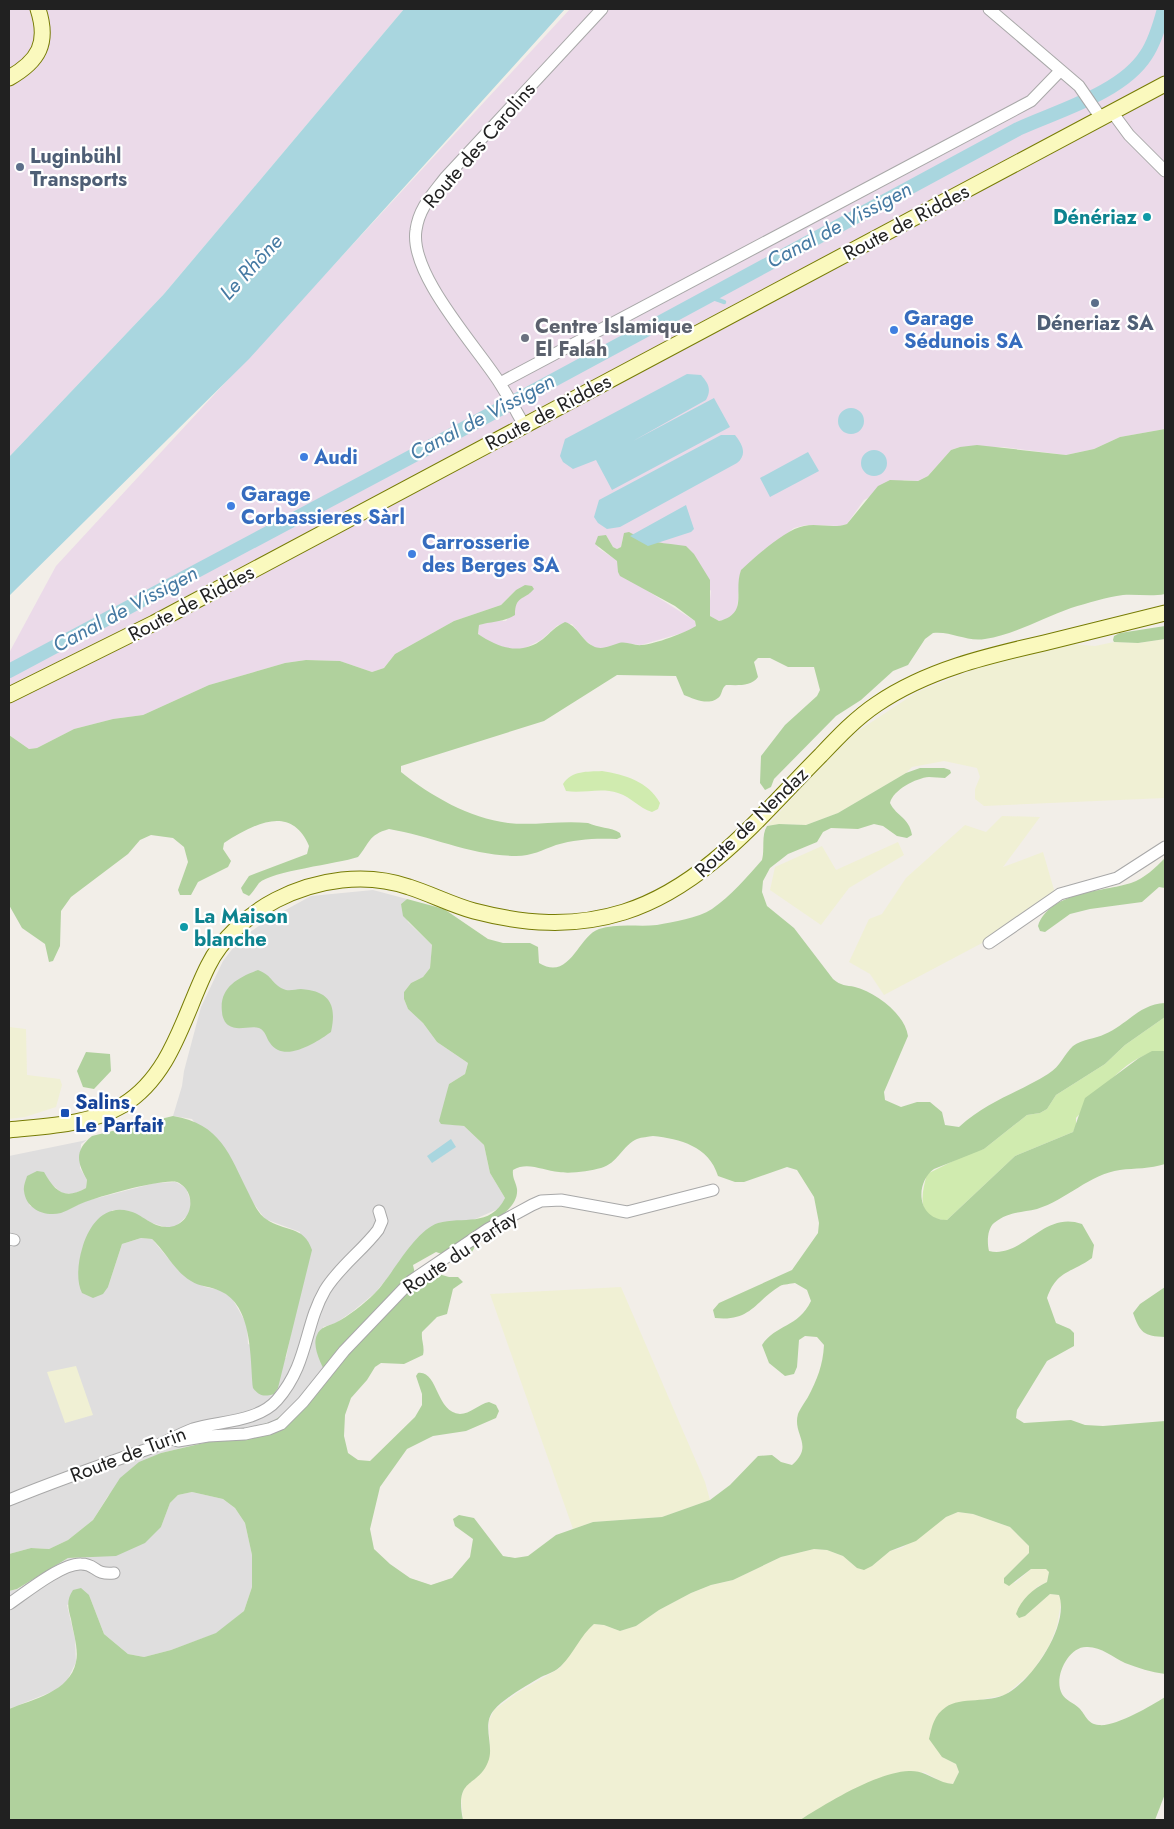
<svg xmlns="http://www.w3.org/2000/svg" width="1174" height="1829" viewBox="0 0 1174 1829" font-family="Jost,sans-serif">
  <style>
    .residential { fill: #dfdede }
    .industrial { fill: #ebdae9 }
    .farmland { fill: #f0f0d4 }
    .grass { fill: #d0ebaf }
    .forest { fill: #b0d19d; fill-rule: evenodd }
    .water { fill: #a9d6df }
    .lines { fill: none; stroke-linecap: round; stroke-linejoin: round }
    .stream { stroke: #a9d6df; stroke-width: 4.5 }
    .canal { stroke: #a9d6df; stroke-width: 14 }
    .street-casing { stroke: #a8a8a8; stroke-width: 13 }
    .secondary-casing { stroke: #777c05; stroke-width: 17 }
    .street { stroke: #fff; stroke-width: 11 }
    .secondary { stroke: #faf9be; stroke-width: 15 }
    .service-dot { fill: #5c6f8a; stroke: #fff; stroke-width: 2 }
    .culture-dot { fill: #0f9aa8; stroke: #fff; stroke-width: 2 }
    .shop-dot { fill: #3f7fe0; stroke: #fff; stroke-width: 2 }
    .worship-dot { fill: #6b7280; stroke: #fff; stroke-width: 2 }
    .transit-dot { fill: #1a4fb4; stroke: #fff; stroke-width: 2 }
    .labels { text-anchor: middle; stroke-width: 4.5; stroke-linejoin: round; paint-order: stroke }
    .street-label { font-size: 20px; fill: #212121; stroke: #fff }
    .service-label { font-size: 20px; font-weight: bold; fill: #4e5e75; stroke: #fff; text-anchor: start }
    .culture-label { font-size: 20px; font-weight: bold; fill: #0d838f; stroke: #fff; text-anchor: end }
    .shop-label { font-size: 20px; font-weight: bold; fill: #366cbe; stroke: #fff; text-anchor: start }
    .worship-label { font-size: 20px; font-weight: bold; fill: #5b616d; stroke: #fff; text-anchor: start }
    .transit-label { font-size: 20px; font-weight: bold; fill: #164399; stroke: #fff; text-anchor: start }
    .water-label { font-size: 21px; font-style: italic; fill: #467aa3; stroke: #fff }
  </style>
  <rect width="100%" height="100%" fill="#f2eee8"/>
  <path class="residential" d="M373,890L407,899L401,904L408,922L432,945L430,968L423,977L411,983L404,992V999L408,1009L423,1023L437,1042L468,1063L465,1074L449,1084L446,1099L447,1124L464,1126L484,1145L490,1173L505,1198L500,1208L473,1220L438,1223L426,1231L375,1293L353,1311L336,1323L323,1327L321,1362L328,1378L320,1390L273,1421L212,1441L161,1453L108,1496L93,1520L68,1540L49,1549L31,1548L9,1554V1156L87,1140L81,1144L80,1168L87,1180L86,1188L74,1194L62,1193L50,1183L27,1176L24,1190L30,1206L60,1213L86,1201L155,1183L176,1182L186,1188L191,1202L189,1214L175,1227H165L152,1223L129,1211L112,1210L108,1287L122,1244L141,1238L152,1239L178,1270L205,1287L220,1290L232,1298L247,1325L248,1344L286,1358L294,1318L300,1232L265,1219L192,1119L173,1116L182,1086L184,1071L201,1007L223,961L240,939L269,919L311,896Z
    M192,1492L223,1499L235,1508L245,1523L252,1555V1587L244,1611L217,1633L171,1650L144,1657L128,1654L104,1634L89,1595L67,1605L75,1639L76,1662L67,1681L56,1690L9,1709V1591L18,1589L68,1558L86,1557L161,1527L170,1503L178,1495Z"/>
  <path class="industrial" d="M9,9H404L164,294L9,457Z
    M570,9H1165V429L1120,437L1094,449L1066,455L1003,447H960L951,450L928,476L918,481L904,480L864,500L847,524L841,526L806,525L794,528L741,570L737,610L731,618L719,621L710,616L709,609L711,591L667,544H660L641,539L623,537L621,547L617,549L613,547L606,535L598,548L618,561V572L695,621L696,626L689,631L641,645L620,643L608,648H595L585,640L572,624L558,625L541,640L523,649H509L491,643L478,634L479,625L493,621H506L518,599L530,593L516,590L501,605L454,621L395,654L384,668L372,672L340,661L306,660L285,663L209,685L143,715L113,719L74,729L37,748L29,749L9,735V653L56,566Z"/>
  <path class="farmland" d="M1165,639V798L984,806L975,799V789L980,777L977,768L944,761L912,767L906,773L838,813L806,825L779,824L767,826L830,757L855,733L917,692L993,662L1071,644L1095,646L1114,642L1138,643Z
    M1002,816L1040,817L1003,867L1043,852L1057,900L984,942L884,995L870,974L849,962L869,919L882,914L906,878L965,825L986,832Z
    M898,842L904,855L849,888L821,925L770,890L775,867L822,846L836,870Z
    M9,1027L26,1029L27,1075L60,1079L62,1085L56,1107L25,1117L9,1119Z
    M621,1287L705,1482L710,1500L662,1517L593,1522L573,1529L490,1294Z
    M76,1366L93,1415L65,1423L47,1372Z
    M958,1512L973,1514L1010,1527L1029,1546V1553L1004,1578L1015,1583L1031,1569H1047L1049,1572L1047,1582L1037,1587L1016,1614L1019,1617L1025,1616L1050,1594L1059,1595L1061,1602L1057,1626L1049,1646L1032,1672L1005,1695L947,1706L942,1757L956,1764L959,1772L953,1784L944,1783L924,1772L832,1801L800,1820H463L461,1797L466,1784L481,1773L490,1750L489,1721L494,1710L517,1693L560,1668L584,1633L594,1624L604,1625L620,1631L636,1626L659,1610L691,1593L711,1585L733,1580L781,1557L814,1549L827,1550L843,1556L857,1568L872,1566L890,1551L902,1548L946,1517Z"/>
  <path class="grass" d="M602,771C625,775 648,781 660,803L658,809L652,812C639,808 631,797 618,793C600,787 583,794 566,791L563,784C572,770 587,772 602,771Z
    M1165,1017V1051C1128,1051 1100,1093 1076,1118V1126L1073,1132L1015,1156L947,1220C916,1220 921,1195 927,1174L969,1153L984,1149L1027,1115L1040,1113L1047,1109L1056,1095L1105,1064L1125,1045Z"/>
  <path class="forest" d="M1165,429V594C1151,597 1137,594 1123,595C1106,597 1088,603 1071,608C1043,618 1015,634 985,639C966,642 952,631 933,633L925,639L908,665L893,671L861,700L836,716L774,779L771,787L765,790L760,783L761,756L785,725L817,696L820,690L814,667H788L770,658H758L754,662L758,677C751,687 736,685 726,685C722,688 722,693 720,696C711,707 694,699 684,695L676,676L617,675L544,721L401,766V772C431,796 469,818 508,823C534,826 561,820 588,823C598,828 611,827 620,833L621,837L617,839C596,838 576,839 556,845C542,850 532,856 516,856C473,856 431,836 389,829C368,835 370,843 358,857C337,864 272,871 259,883C256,887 253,892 249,896L243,893L241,888L249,876L307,854L309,846C291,803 252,825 224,843L223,849L231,861L228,867L198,882L191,895H180L178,890L188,862L184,847L173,838L151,835L140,840L128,854L71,897L61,911L60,946L53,961L49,962L45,944L22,928L9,905V735L29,749L37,748L74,729L113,719L143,715L209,685L285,663L306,660L340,661L372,672L384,668L395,654L454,621L501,605L516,590L525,585L532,586L534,589C524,601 515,595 515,615C504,622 492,621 479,625L478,634C499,648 521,656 543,639C550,633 556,626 565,622C578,626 581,640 593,646C602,651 611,645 619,643C627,641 634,646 642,645C655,644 685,633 696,626L695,621L675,606L620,576L618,572L617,561L595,544L598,536L606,535L613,547L617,549L621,547L624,533L629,532C648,543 665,543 686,546L694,554L710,580V616L719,621C749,613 733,592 741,570C755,557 786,529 804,526C818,523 833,529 847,524L878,486L890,480L918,481L928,476L951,450L960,447L977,445L1066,455L1094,449L1120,437Z
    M1165,626V639L1138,643L1114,642L1113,640L1114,636L1120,633Z
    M920,768H944L950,770L951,773L945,778C940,778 934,777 929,777C916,778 893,790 890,803C897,817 909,817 912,835L907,838L897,836L883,826L874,824L858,829L831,828L823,832L817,842L788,854L770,868L763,881L762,892L767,906L794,928L833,979C841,986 846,985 855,987C875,992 905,1014 908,1036L884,1092L885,1100L901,1107L917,1102H930L942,1112L945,1125L959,1127C989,1100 1016,1094 1048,1074C1061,1066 1064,1054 1073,1046C1082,1039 1095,1039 1105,1034C1127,1025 1139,1004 1165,1003V1017L1125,1045L1105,1064L1056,1095L1047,1109L1040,1113L1027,1115L984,1149L934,1169C915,1182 916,1220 947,1220L1015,1156L1073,1132L1085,1098L1139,1058L1152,1051H1165V1164C1150,1169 1135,1168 1120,1170C1090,1174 1066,1200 1037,1209C1021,1213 1009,1211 994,1223C987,1229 987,1243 989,1251C1023,1259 1043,1210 1082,1224L1094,1245L1092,1258C1070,1274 1057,1270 1047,1298L1056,1323L1070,1329L1074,1333V1346L1047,1361L1017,1410L1016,1418L1024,1423L1071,1420L1085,1425L1103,1426L1165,1421V1674C1151,1672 1138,1668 1125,1663C1113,1657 1100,1646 1086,1647C1068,1647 1053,1678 1062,1694C1065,1700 1074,1703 1079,1708C1086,1715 1087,1724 1099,1725C1115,1727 1151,1706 1165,1697V1794L1155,1820H800C827,1803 877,1772 909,1771C926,1770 937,1783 953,1784L959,1772L956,1764L942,1757L929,1739C932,1726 934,1715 946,1707C960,1697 990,1703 1006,1694C1032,1681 1070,1625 1059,1595L1050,1594L1025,1616L1019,1618L1016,1614C1021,1599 1033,1589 1047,1582L1049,1572L1046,1569H1031L1009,1586L1004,1583V1578L1029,1553V1546L1010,1527L973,1514L958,1512L946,1517L916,1541L890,1551L872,1566L864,1570L857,1568L843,1556L827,1550L814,1549L781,1557L733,1580L711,1585L691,1593L659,1610L636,1626L620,1631L604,1625L594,1624C580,1636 574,1653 561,1666C556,1671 548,1674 541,1677C528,1685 504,1698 494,1710C481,1725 495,1746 488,1762C478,1788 454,1776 463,1820H9V1709C33,1699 70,1692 76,1662C79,1649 73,1632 71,1619C68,1608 66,1600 73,1590L81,1588L89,1595L104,1634L128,1654L144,1657L171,1650L216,1633L244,1611L252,1587V1555L245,1523L235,1508L223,1499L192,1492L178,1495L170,1503L161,1527L145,1543L116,1556L68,1558L17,1589L9,1591V1554L31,1548L49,1549L68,1540L93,1520L120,1478L139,1462L161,1453L212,1441L273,1421L320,1390L328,1378C323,1367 311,1347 317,1335C320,1327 328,1326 335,1323C349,1316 364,1304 375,1293C392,1276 414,1231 438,1223C463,1216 490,1228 505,1198L490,1173L484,1145L464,1126L441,1124L439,1121L449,1084L465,1074L468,1063L437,1042L423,1023L408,1009L404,999V992L411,983L423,977L430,968L432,945L403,916L401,904L407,899L444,909L488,939L503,943H530L538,947L539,963C570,982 578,936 599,929C617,923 638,927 657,925C673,922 698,918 712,909C731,896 747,877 762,860C765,850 761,835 767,826L779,824L806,825L838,813L906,773ZM653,1136C680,1139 709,1146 718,1176L735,1182H744L787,1167L797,1170L814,1197L819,1223L818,1233L792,1270L719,1303L713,1310L715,1318C751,1322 755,1301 780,1286C784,1284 791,1284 795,1283L807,1290L811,1301C798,1328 776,1324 762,1345L769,1363L785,1376L794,1374L797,1367L799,1340L805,1336L817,1337L824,1345C823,1365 817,1380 808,1397C805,1402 800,1409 798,1414C792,1435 815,1445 792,1465L781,1462L772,1455L758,1456L730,1485L710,1500L662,1517L593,1522L556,1535L528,1556L515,1558L503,1556L474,1518L459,1515L453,1519L455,1526L473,1539L470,1557L452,1578L431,1585L410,1578L390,1564L374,1549L370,1529L380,1487L407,1449L433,1436L466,1431L496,1418L499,1411L496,1405L489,1402C479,1404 470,1414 460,1414C436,1413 438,1370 418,1373L416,1376L422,1394V1405L415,1417L370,1461L358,1460L348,1453L344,1436L345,1415L351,1398L367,1380L375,1367L381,1363L404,1364L423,1355C425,1346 421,1341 422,1332L437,1317L447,1314L453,1289L463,1282L458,1277H449L435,1273L415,1274L413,1265L436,1252C463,1262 474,1263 478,1231C491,1222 519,1209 517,1189C516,1182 512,1178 513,1170C528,1161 543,1171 559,1172C570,1174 590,1171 601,1168C617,1164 623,1145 637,1139C642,1137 648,1137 653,1136Z
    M1165,858V888L1159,887L1142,902L1090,909L1070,914L1045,932L1040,931L1038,926C1050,891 1103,892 1131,883C1145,878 1155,868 1165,858Z
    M258,970C274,976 271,985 286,990C291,991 296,989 301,989C330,991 337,1005 331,1032C317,1042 284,1064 270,1043C266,1038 266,1031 259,1028C249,1025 238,1032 228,1025C225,1023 222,1017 222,1012C219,988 237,978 258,970Z
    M86,1052L110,1054L111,1071L94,1089L83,1087L77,1071Z
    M173,1116C221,1124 229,1154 249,1194C253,1202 258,1214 266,1219C284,1232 304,1225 312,1250L278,1388L274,1394C264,1397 259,1396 253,1388C250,1358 253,1305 220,1291C211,1286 200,1287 191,1281C175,1272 166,1252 152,1239L141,1238L122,1244L108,1287L103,1294L93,1298L82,1293C76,1281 78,1262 82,1249C88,1227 103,1204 129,1211C142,1214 152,1227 167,1227C186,1227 197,1205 186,1189C185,1187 180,1183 177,1182C164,1178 100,1196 85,1202C77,1205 69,1210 61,1213C44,1217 26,1209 24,1191C23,1186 26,1180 27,1176L37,1171L44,1172C55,1192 65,1200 86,1188L87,1180C77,1162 74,1151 92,1136Z
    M1165,1287V1337C1144,1336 1140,1333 1133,1313L1140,1304Z"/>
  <path class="water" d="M404,9H565L249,359L9,596V457L164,294Z
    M687,374L701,375C708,383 712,389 706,400L633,441L714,398L730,427L612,490L596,460L573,469L563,462L560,456L565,439Z
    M838 421a13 13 0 1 1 26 0a13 13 0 1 1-26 0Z
    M721,435H735C742,444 748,454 737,463L620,527L607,529L598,523L594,517L599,500Z
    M861 463a13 13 0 1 1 26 0a13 13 0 1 1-26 0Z
    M808,452L819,471L770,497L760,478Z
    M686,505L694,529L691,532L648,546L630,536Z
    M451,1139L456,1147L432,1163L427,1156Z"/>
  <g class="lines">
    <path class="stream" d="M707,296L724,302"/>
    <path class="canal" d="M9,671L437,443L1018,129C1057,111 1122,93 1146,55C1155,42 1160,24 1164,9"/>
    <defs>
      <path id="street" d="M989,9L1079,86L1101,118
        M1112,112L1129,135L1165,171
        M500,383L1031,101L1060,71
        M524,425C516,411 508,396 499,382C476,346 409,274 416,230C419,208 432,195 445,178L602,9
        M989,943L1060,894L1117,878L1165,847
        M9,1239L14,1240
        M173,1439L178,1441L208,1436L245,1434L269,1429L281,1424L303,1402L344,1351L411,1281L488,1229L532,1205L541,1201L561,1200L627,1212L713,1190
        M9,1500C55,1481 101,1465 148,1449C163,1444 177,1435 193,1429C219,1421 258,1422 277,1400C309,1363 304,1326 325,1290C339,1267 362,1251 378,1230L382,1221L379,1211
        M9,1604C25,1593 62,1563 81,1564C97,1564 93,1575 114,1573"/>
      <path id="secondary" d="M9,78C39,61 49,43 38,9
        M9,695L154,623L1165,84
        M9,1130C46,1126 89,1125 123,1105C172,1075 184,1014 208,966C221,939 249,914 276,900C317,879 366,872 409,887C431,894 452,905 474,911C524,924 573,928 624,912C706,886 762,814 821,755C838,737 856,718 877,704C927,670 987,656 1044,643C1085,633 1125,623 1165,613"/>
    </defs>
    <use href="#street" class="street-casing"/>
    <use href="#secondary" class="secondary-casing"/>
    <use href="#street" class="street"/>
    <use href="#secondary" class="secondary"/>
  </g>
  <g class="service-dot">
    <circle cx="20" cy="167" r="5"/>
    <circle cx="1095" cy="303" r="5"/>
  </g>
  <g class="culture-dot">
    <circle cx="1147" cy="217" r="5"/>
    <circle cx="184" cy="927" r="5"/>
  </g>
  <g class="shop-dot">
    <circle cx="894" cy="330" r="5"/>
    <circle cx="304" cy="457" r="5"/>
    <circle cx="231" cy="506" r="5"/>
    <circle cx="412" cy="554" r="5"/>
  </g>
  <circle class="worship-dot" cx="525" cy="338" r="5"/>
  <rect class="transit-dot" x="60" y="1108" width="10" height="10" rx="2.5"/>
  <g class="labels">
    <g class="street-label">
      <text transform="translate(479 145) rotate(-49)" y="7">Route des Carolins</text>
      <text transform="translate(906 222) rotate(-28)" y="7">Route de Riddes</text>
      <text transform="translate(548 412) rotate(-28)" y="7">Route de Riddes</text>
      <text transform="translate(191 603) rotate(-28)" y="7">Route de Riddes</text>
      <text transform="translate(751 822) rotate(-44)" y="7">Route de Nendaz</text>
      <text transform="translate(460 1252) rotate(-34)" y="7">Route du Parfay</text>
      <text transform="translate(128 1454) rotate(-21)" y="7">Route de Turin</text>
    </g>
    <g class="service-label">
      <text x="30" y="163">Luginbühl<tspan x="30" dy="23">Transports</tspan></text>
      <text x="1095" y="330" text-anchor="middle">Déneriaz SA</text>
    </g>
    <g class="culture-label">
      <text x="1137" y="224">Dénériaz</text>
      <text x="194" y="923" text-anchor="start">La Maison<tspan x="194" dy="23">blanche</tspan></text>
    </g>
    <g class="shop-label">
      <text x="904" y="325">Garage<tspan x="904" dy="23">Sédunois SA</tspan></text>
      <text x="314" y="464">Audi</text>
      <text x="241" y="501">Garage<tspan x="241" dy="23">Corbassieres Sàrl</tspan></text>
      <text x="422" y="549">Carrosserie<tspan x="422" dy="23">des Berges SA</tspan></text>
    </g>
    <g class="worship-label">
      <text x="535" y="333">Centre Islamique<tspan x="535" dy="23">El Falah</tspan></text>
    </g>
    <g class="transit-label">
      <text x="75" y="1109">Salins,<tspan x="75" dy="23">Le Parfait</tspan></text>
    </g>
    <g class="water-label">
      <text transform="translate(839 225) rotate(-28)" y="7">Canal de Vissigen</text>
      <text transform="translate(251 267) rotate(-47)" y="7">Le Rhône</text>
      <text transform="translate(482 417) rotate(-28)" y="7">Canal de Vissigen</text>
      <text transform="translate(125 609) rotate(-28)" y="7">Canal de Vissigen</text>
    </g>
  </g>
  <rect width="1174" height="1829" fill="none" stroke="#212121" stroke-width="20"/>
</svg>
